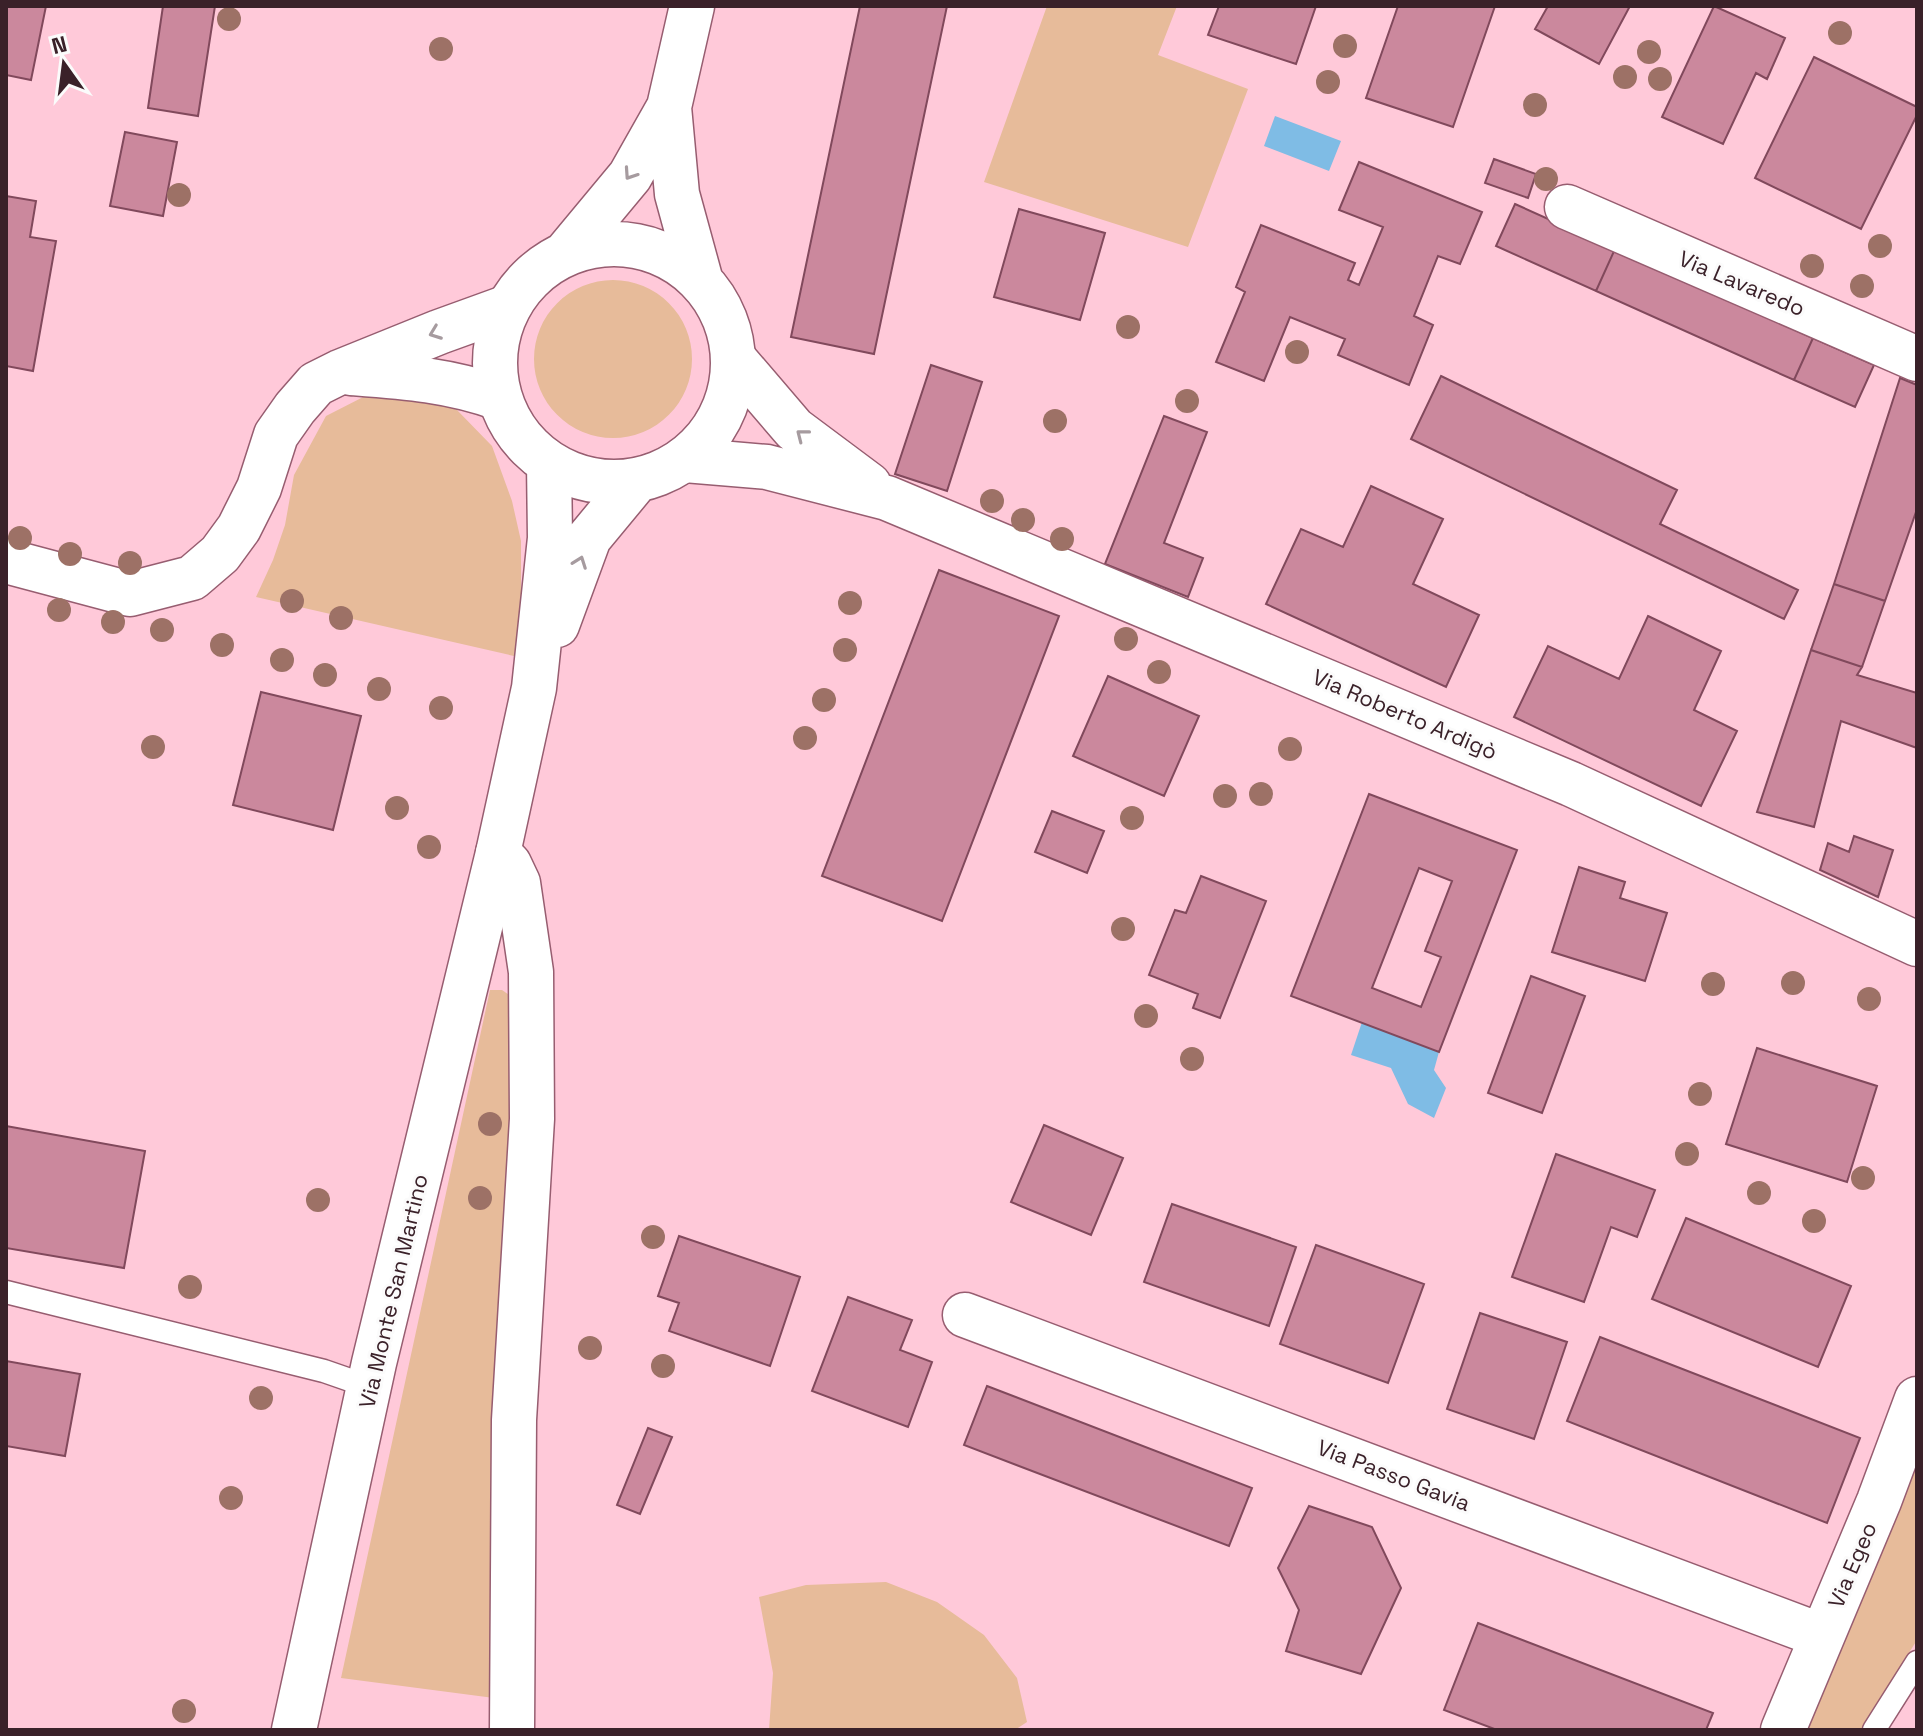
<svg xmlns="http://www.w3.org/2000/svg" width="1923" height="1736" viewBox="0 0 1923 1736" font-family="'Space Grotesk',sans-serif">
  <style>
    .green { fill: #e7bb9a }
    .water { fill: #7fbce5 }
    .building { fill: #cb889d; stroke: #81495c; stroke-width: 2; fill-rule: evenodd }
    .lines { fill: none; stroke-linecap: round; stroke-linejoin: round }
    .lane-casing { stroke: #975d70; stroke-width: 25 }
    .street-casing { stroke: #975d70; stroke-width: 47 }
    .secondary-casing { stroke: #975d70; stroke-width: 47 }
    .lane { stroke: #fff; stroke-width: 22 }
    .street { stroke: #fff; stroke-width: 44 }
    .secondary { stroke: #fff; stroke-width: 44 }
    .tree { fill: #9d7166 }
    .oneway { stroke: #a69b9f }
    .labels { text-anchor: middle; stroke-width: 6; stroke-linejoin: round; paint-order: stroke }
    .street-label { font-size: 22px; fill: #3a2129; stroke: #fbfbfb }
  </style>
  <rect width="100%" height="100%" fill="#ffc9d9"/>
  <path class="green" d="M1047,6H1177L1158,55L1248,89L1188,247L984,182Z
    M534 359a79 79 0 1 1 158 0a79 79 0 1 1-158 0Z
    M373,392L425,397L457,410L492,446L512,501L521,541V610L514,656L256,597L273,560L285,525L294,475L326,416Z
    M490,990H502L515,999L494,1698L341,1678Z
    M1917,1463V1640L1861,1730H1808Z
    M886,1582L937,1602L984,1635L1017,1678L1027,1722L1015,1730H769L773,1673L759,1597L806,1585Z"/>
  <path class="water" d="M1275,116L1341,141L1329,171L1264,146Z
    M1362,1022L1439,1052L1434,1070L1446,1088L1434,1118L1408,1104L1391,1068L1351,1055Z"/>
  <path class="building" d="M6,6H46L31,80L6,75Z
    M163,6H215L198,116L148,108Z
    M860,6H947L874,354L791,337Z
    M1219,6H1316L1296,64L1208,35Z
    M1398,6H1495L1453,127L1366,98Z
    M1548,6H1630L1599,64L1535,29Z
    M1714,6L1785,38L1767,79L1756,73L1723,144L1662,117Z
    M1814,57L1917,107V115L1861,229L1755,178Z
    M125,132L177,142L163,216L110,206Z
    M1494,159L1536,174L1528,198L1485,183Z
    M1359,162L1482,212L1460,264L1438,256L1414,316L1433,325L1409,385L1338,355L1345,339L1290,317L1264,381L1216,362L1245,292L1236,287L1261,225L1355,263L1348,280L1359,285L1383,227L1339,210Z
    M6,196L36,201L30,237L56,241L33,371L6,366Z
    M1515,204L1615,249L1596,291L1496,246Z
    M1019,209L1105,233L1080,320L994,297Z
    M1615,249L1813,338L1794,380L1596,291Z
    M1813,338L1874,365L1855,407L1794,380Z
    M931,365L982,382L947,491L895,474Z
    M1441,376L1677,490L1660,524L1798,590L1784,619L1411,439Z
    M1900,378L1917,385V509L1885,601L1834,584Z
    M1164,416L1207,432L1164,543L1203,558L1188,597L1105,564Z
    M1371,486L1443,519L1413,584L1479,615L1446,687L1266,604L1301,529L1343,547Z
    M939,570L1059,616L942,921L822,876Z
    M1834,584L1885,601L1862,667L1811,650Z
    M1648,616L1721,651L1694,710L1737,731L1701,806L1514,717L1548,646L1619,679Z
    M1811,650L1862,667L1857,675L1917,693V748L1841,721L1814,827L1757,812Z
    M1108,676L1199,716L1164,796L1073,756Z
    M261,692L361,716L333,830L233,805Z
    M1369,794L1517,850L1439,1052L1291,996ZM1419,868L1452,881L1425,951L1441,957L1421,1007L1372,988Z
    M1052,811L1104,831L1087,873L1035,852Z
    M1854,836L1893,850L1878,897L1820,870L1828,843L1849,852Z
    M1579,867L1625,882L1620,898L1667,913L1645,981L1552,952Z
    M1201,876L1266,901L1220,1018L1193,1008L1198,994L1149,975L1175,910L1186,913Z
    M1531,976L1585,996L1542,1113L1488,1093Z
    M1757,1048L1877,1086L1847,1182L1726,1144Z
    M1044,1125L1123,1158L1091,1235L1011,1202Z
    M6,1126L145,1151L124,1268L6,1248Z
    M1556,1154L1655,1190L1637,1237L1611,1227L1584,1302L1512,1277Z
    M1172,1204L1296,1247L1269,1326L1144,1282Z
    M1686,1218L1851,1286L1818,1367L1652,1299Z
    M679,1236L800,1277L770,1366L669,1331L679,1303L658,1296Z
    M1316,1245L1424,1284L1388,1383L1280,1344Z
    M848,1297L912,1320L900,1350L932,1362L908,1427L812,1391Z
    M1480,1313L1567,1342L1534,1439L1447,1409Z
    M1600,1337L1860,1438L1827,1523L1567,1421Z
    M6,1361L80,1374L65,1456L6,1446Z
    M987,1386L1252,1488L1229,1546L964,1445Z
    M648,1428L672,1437L640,1514L617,1505Z
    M1309,1506L1372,1527L1401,1588L1361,1674L1286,1651L1299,1610L1278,1568Z
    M1478,1623L1713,1713L1706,1730H1497L1444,1710Z"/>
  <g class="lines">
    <defs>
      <path id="lane" d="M6,1292L324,1371L370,1387
        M1874,1730L1917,1662"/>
      <path id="street" d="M1567,207L1917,359
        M734,359L794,429L869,485
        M351,373C404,377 449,380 499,398
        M685,460L767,467L887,498L1571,784L1917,944
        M6,561L130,594L192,578L220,554L239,528L259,488L276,435L295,408L316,384L340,372L439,332L508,307
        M498,853L509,864L518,883L531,972L532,1119L514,1420L512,1730
        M965,1315L1822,1636
        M1783,1730L1879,1501L1917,1399"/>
      <path id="secondary" d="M669,107L677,194L700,278
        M495 363a119 119 0 1 1 238 0a119 119 0 1 1-238 0Z
        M566,253L630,176L669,107L692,6
        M557,625L589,538L637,480
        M294,1730L374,1363L498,853L534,688L550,538L549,463"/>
    </defs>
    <use href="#lane" class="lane-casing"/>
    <use href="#street" class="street-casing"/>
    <use href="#secondary" class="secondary-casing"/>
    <use href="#lane" class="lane"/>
    <use href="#street" class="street"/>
    <use href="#secondary" class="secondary"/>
  </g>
  <g class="tree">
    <circle cx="229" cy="19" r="12"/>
    <circle cx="1840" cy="33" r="12"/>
    <circle cx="1345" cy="46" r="12"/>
    <circle cx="441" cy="49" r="12"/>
    <circle cx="1649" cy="52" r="12"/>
    <circle cx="1625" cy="77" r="12"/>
    <circle cx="1660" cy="79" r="12"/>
    <circle cx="1328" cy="82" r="12"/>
    <circle cx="1535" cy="105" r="12"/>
    <circle cx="1546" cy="179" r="12"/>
    <circle cx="179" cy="195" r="12"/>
    <circle cx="1880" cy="246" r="12"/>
    <circle cx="1812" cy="266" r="12"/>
    <circle cx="1862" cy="286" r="12"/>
    <circle cx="1128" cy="327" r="12"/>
    <circle cx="1297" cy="352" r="12"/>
    <circle cx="1187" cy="401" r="12"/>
    <circle cx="1055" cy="421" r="12"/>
    <circle cx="992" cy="501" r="12"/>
    <circle cx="1023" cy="520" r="12"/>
    <circle cx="20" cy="538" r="12"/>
    <circle cx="1062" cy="539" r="12"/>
    <circle cx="70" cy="554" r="12"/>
    <circle cx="130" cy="563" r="12"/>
    <circle cx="292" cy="601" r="12"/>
    <circle cx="850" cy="603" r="12"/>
    <circle cx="59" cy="610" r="12"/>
    <circle cx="341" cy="618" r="12"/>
    <circle cx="113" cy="622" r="12"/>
    <circle cx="162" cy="630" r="12"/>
    <circle cx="1126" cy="639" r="12"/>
    <circle cx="222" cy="645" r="12"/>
    <circle cx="845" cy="650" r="12"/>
    <circle cx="282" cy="660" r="12"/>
    <circle cx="1159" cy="672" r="12"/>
    <circle cx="325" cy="675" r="12"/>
    <circle cx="379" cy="689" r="12"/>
    <circle cx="824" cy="700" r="12"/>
    <circle cx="441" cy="708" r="12"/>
    <circle cx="805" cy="738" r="12"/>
    <circle cx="153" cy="747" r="12"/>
    <circle cx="1290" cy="749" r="12"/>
    <circle cx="1261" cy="794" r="12"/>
    <circle cx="1225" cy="796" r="12"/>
    <circle cx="397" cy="808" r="12"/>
    <circle cx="1132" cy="818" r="12"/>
    <circle cx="429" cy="847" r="12"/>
    <circle cx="1123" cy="929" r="12"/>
    <circle cx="1793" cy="983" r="12"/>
    <circle cx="1713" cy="984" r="12"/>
    <circle cx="1869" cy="999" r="12"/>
    <circle cx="1146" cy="1016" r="12"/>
    <circle cx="1192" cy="1059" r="12"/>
    <circle cx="1700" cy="1094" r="12"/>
    <circle cx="490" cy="1124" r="12"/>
    <circle cx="1687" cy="1154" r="12"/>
    <circle cx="1863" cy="1178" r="12"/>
    <circle cx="1759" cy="1193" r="12"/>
    <circle cx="480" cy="1198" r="12"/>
    <circle cx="318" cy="1200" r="12"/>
    <circle cx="1814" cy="1221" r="12"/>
    <circle cx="653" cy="1237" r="12"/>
    <circle cx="190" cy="1287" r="12"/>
    <circle cx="590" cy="1348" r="12"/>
    <circle cx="663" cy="1366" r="12"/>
    <circle cx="261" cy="1398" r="12"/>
    <circle cx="231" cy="1498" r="12"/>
    <circle cx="184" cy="1711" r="12"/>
  </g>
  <defs><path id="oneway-chevron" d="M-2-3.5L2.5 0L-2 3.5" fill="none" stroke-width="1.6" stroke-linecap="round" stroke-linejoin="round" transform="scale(2)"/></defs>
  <g class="oneway">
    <use href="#oneway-chevron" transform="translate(630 174) rotate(124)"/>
    <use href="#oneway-chevron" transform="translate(435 333) rotate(159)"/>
    <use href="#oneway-chevron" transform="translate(802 435) rotate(-142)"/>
    <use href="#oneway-chevron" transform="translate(580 562) rotate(-70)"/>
  </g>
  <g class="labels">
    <g class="street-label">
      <text transform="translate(1742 283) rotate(23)" y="8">Via Lavaredo</text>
      <text transform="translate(1405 714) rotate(23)" y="8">Via Roberto Ardigò</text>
      <text transform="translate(393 1291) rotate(-77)" y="8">Via Monte San Martino</text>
      <text transform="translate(1394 1475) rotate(21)" y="8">Via Passo Gavia</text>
      <text transform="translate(1852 1565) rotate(-67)" y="8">Via Egeo</text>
    </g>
  </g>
  <rect width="1923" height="1736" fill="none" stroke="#3a2129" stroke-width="16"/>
  <g transform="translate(64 64) rotate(346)" stroke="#fbfbfb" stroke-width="6" paint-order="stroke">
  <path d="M0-6L14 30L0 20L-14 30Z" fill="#3a2129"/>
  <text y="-12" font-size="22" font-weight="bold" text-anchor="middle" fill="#3a2129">N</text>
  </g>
</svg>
